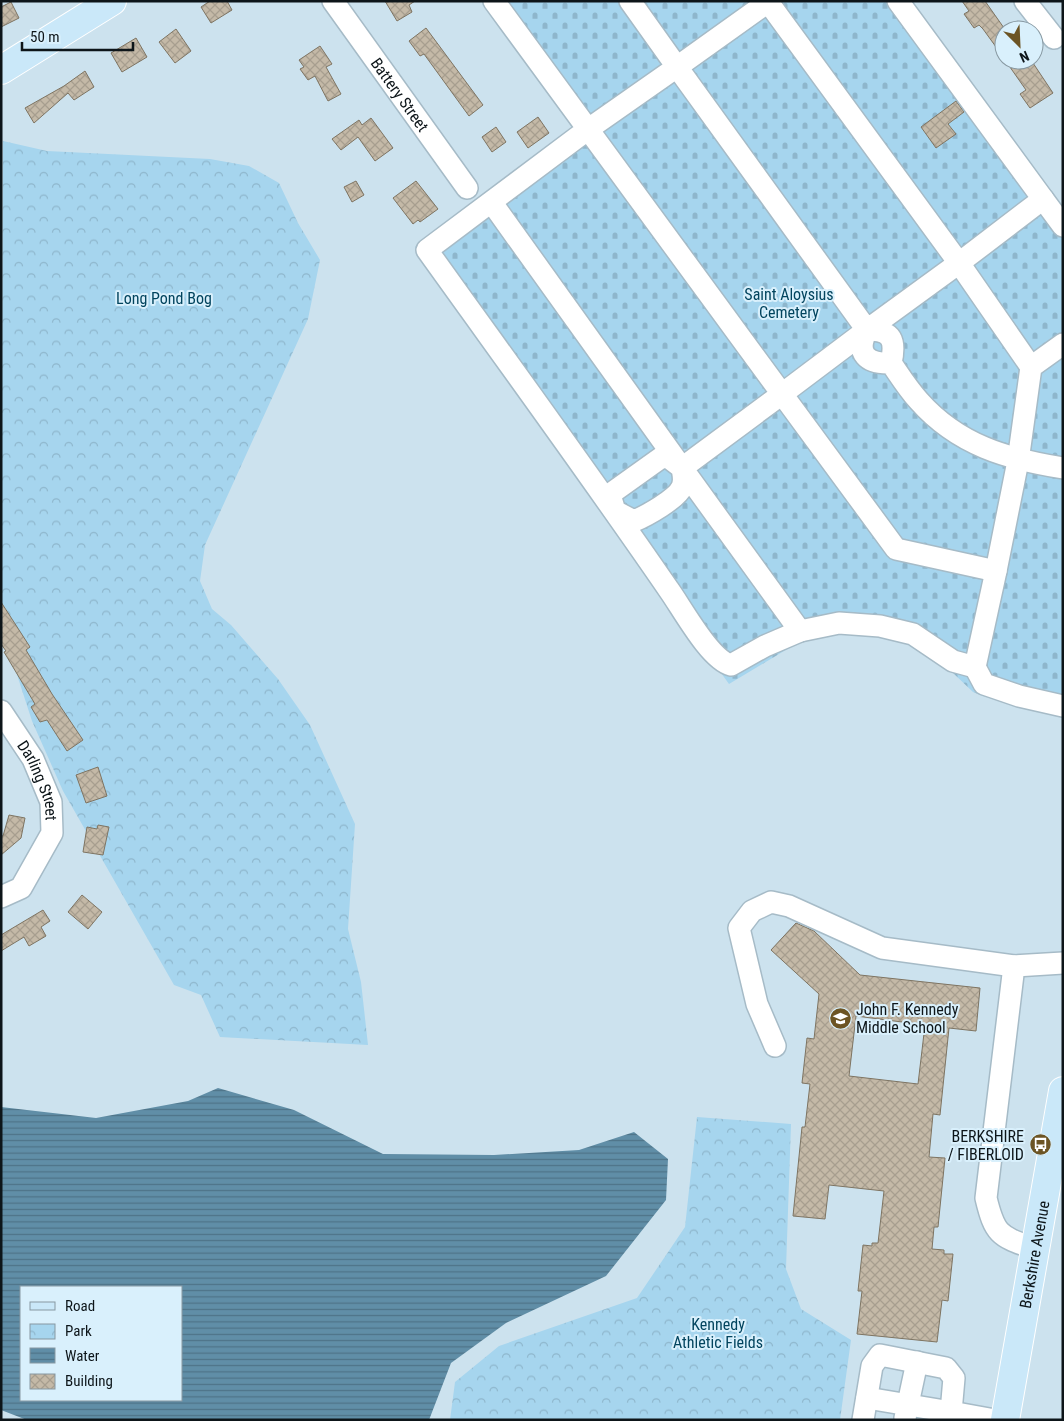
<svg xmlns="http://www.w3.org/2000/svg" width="1064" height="1421" viewBox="0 0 1064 1421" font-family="'Roboto Condensed',sans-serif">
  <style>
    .cemetery { fill: url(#cemetery-stones) }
    .park { fill: url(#park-crowns) }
    .water { fill: url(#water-rules); fill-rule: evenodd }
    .building { fill: url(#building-cross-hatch); stroke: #7e7462; fill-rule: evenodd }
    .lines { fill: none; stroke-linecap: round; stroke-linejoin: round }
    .minor-casing { stroke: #a6bbc7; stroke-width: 24 }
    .major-casing { stroke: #fff; stroke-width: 30 }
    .minor { stroke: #fff; stroke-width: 21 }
    .major { stroke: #cae8f9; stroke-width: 28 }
    .labels { text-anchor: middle; stroke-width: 4; stroke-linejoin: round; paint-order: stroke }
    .street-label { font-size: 16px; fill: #0d1519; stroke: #d9f0fc }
    .park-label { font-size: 16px; fill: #02445e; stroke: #d9f0fc }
    .poi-label { font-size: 16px; fill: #0d1519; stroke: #d9f0fc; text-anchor: start }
  </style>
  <defs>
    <pattern id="cemetery-stones" width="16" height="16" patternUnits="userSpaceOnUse" patternTransform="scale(1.25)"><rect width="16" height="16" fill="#a6d5ee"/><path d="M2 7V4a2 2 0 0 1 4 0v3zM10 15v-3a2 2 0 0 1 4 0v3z" fill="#8eb6cc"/></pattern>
    <pattern id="park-crowns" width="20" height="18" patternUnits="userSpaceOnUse" patternTransform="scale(1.25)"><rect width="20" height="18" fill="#a6d5ee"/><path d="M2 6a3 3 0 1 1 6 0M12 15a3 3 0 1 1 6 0" fill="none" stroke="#8eb6cc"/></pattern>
    <pattern id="water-rules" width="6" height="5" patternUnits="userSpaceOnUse" patternTransform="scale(1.25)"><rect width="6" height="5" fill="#608ea7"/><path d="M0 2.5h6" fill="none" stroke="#4e7387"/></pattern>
    <pattern id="building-cross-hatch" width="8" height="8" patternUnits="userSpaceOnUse" patternTransform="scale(1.25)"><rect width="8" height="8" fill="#c4b9a7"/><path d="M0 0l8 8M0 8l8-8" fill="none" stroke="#a79e8f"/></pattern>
  </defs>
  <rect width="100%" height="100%" fill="#cce2ee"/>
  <path class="cemetery" d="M487,1H905L1063,219V713L983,696L973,692L952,672L905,643L892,638L845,632L808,639L794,645L729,684L415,247L579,127Z"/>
  <path class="park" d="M3,141L47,151L210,159L249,166L279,183L298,223L320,260L308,319L205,545L200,581L212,609L231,625L278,679L310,725L355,824L348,929L361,982L368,1045L220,1037L201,995L174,985L63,791L32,721L9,650L1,645Z
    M697,1117L791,1124L786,1269L801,1309L851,1340L840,1420H450L455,1382L499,1346L637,1298L685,1227Z"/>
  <path class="water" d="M218,1088L294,1110L383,1154L494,1155L579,1150L634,1132L668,1159L666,1200L606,1276L506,1323L451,1363L429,1420H27L1,1410V1107L96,1118L188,1101ZM21,1287H181V1400H21Z"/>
  <path class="building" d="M210,1H227L232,10L211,23L201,7Z
    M385,1H415L409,5L412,12L397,21Z
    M962,1H985L1004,28V58L983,29L979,25L974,28L964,14L969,11Z
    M11,2L19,18L1,27V7Z
    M426,28L483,105L469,116L424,54L420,56L409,41Z
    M176,29L191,51L175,63L159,42Z
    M136,38L147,57L122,72L111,53Z
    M320,46L332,64L326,67L341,94L328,101L315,76L308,80L300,69L304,67L299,60Z
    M1005,60H1031L1053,93L1030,108L1020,94L1026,90Z
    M85,71L94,87L74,100L68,93L34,123L25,108L64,86Z
    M956,101L964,112L948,124L956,134L936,148L921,127Z
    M538,117L549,133L528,148L517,132Z
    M371,118L393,148L375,161L358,137L341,150L332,139L359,120L362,125Z
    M496,127L506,142L492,152L482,137Z
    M356,181L364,195L352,202L344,187Z
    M416,181L438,209L420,222L418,220L413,224L393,198Z
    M1,602L30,647L26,650L52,694L83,740L67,751L47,720L40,722L31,707L35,704L4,652L6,651L1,644Z
    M98,767L107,796L86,803L76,775Z
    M9,815L25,818L21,838L1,855V836H3Z
    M98,825L109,827L103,855L83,852L87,827L97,829Z
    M82,895L102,912L88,929L68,912Z
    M43,910L50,921L41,927L46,936L29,946L24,937L1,951V935Z
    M796,923L814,931L860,975L980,988L976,1031L949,1028L940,1115L933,1114L929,1157L945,1158L938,1227H934L932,1249L944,1250V1254H953L948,1301L942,1300L937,1342L857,1334L862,1291H858L863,1245L872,1246V1243H878L884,1191L829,1185L825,1219L793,1216L802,1127H805L810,1084L802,1083L807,1038L814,1039L819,994L771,950ZM856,1016L925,1025L918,1084L849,1076Z"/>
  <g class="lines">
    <defs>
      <g id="minor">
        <path id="s1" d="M333,1L467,188"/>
        <path d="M494,1L782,394L682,468L800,631L765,646L731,665C710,660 682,608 669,590C590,475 508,363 427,250L587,130L677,67L630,1"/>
        <path d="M898,1L1043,199L959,263L1031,367"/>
        <path d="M1025,1L1054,38"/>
        <path d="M1043,199L1063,226"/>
        <path d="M492,203L682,468"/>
        <path d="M867,330L959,263L768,2L677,67L867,330C893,330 896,341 891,363"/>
        <path d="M662,457L669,458L682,468C683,475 685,480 682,487C677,499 646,516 634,521L615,511L611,498L613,492Z"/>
        <path d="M996,571L1018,461L1031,367L1063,344"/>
        <path d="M800,631L839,623L880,626L913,634L953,661L975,667L996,571L896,549L782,394L867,330C855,354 867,364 891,363C900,376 908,389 919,401C958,445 1007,459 1063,468"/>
        <path d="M975,667L984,684L1019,696L1063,706"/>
        <path id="s2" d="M1,711L33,759L51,802L52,833L21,888L1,897"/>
        <path d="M1014,966L986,1198C995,1236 1000,1236 1035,1249"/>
        <path d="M775,1046L757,1004L739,928L752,911L771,902L789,906L882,948L1014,966L1063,963"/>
        <path d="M867,1398L951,1412"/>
        <path d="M905,1418L917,1362"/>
        <path d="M863,1420L872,1366L880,1355L946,1368L954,1378L951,1412L995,1420"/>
      </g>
      <g id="major">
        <path d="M1,70L112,1"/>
        <path id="s3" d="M1005,1420L1063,1091"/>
      </g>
    </defs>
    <use href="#minor" class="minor-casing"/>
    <use href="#major" class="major-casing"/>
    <use href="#minor" class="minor"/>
    <use href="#major" class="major"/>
  </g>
  <defs>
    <symbol id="school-disc" viewBox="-11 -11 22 22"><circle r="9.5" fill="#6c5424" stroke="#d9f0fc"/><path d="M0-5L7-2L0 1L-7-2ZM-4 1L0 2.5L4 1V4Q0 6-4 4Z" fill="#fff"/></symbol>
    <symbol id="bus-disc" viewBox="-11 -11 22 22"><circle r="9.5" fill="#6c5424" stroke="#d9f0fc"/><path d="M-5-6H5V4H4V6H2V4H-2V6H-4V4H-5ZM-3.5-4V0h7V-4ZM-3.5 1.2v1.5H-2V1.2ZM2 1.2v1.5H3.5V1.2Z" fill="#fff"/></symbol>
  </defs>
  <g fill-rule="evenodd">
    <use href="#school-disc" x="828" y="1006" width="25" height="25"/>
    <use href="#bus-disc" x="1028" y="1132" width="25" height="25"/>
  </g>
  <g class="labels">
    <g class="street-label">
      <text dy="6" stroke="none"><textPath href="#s1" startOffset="115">Battery Street</textPath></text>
      <text dy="6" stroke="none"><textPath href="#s2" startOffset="80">Darling Street</textPath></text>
      <text dy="6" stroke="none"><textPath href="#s3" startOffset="168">Berkshire Avenue</textPath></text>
    </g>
    <g class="park-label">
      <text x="789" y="300">Saint Aloysius<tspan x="789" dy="18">Cemetery</tspan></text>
      <text x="164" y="304">Long Pond Bog</text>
      <text x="718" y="1330">Kennedy<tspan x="718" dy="18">Athletic Fields</tspan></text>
    </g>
    <g class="poi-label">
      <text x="856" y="1015">John F. Kennedy<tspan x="856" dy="18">Middle School</tspan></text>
      <text x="1024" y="1142" text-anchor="end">BERKSHIRE<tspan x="1024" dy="18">/ FIBERLOID</tspan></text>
    </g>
  </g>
  <rect width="1064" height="1421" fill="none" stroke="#0d1519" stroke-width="5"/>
  <rect x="20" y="1286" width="162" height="115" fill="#d9f0fc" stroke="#8798a1"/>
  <rect x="30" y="1302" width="25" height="8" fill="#cae8f9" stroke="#8798a1"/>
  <text x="65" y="1311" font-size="15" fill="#0d1519">Road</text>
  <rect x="30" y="1324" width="25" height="15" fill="url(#park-crowns)" stroke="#8798a1"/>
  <text x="65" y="1336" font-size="15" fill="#0d1519">Park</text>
  <rect x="30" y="1348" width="25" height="15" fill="url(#water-rules)" stroke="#8798a1"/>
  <text x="65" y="1361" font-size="15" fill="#0d1519">Water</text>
  <rect x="30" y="1374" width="25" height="15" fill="url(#building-cross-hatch)" stroke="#8798a1"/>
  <text x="65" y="1386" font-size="15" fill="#0d1519">Building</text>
  <g transform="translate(1019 45) rotate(156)"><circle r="24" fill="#d9f0fc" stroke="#8798a1"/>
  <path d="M0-4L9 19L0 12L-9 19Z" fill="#6c5424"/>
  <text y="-8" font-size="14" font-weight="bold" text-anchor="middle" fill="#0d1519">N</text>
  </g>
  <path d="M22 42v8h111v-8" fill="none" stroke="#0d1519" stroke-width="2.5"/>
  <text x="30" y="42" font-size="15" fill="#0d1519" stroke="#d9f0fc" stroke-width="4" paint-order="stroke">50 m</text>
</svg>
